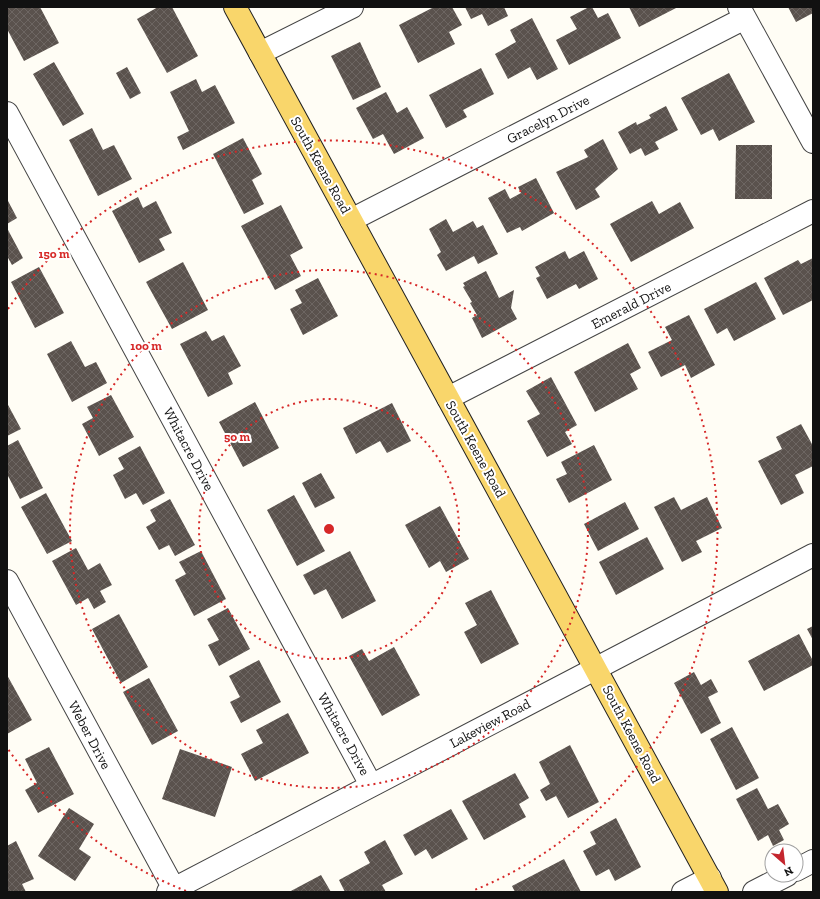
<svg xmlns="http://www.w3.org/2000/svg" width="820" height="899" viewBox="0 0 820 899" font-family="'Zilla Slab',serif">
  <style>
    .building { fill: url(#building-cross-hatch) }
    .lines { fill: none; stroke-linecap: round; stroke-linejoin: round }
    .minor-casing { stroke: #444; stroke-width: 24 }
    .major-casing { stroke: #222; stroke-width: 24 }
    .minor { stroke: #fff; stroke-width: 22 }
    .major { stroke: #f9d66b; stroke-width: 22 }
    .ring { fill: none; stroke: #d62828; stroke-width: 2; stroke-dasharray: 2 4 }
    .labels { text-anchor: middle; stroke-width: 4; stroke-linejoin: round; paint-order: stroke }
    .street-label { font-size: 14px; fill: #111; stroke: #fff }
    .centre { fill: #d62828; stroke: #fff; stroke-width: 2 }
    .ring-label { font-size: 12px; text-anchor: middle; font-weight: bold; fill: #d62828; stroke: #fff; stroke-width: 4; stroke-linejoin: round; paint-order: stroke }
  </style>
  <defs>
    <pattern id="building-cross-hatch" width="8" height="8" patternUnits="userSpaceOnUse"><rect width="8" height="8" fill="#5a524d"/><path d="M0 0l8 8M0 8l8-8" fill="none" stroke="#6d6662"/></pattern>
  </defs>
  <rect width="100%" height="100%" fill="#fffdf5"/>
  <path class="building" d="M7,7H40L59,43L24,61L7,29Z
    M158,7H172L198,56L167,73L137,19Z
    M434,7H452L462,25L449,32L455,44L418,63L399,25Z
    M465,7H504L508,16L488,26L482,14L471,19Z
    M589,7H592L598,18L608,13L621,38L569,65L556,40L577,29L570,17Z
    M629,7H678L639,27Z
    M788,7H813V13L796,22Z
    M532,18L558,69L537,80L530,67L508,79L495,54L516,42L510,30Z
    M360,42L381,87L353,100L331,56Z
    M54,62L84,114L63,126L33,74Z
    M127,67L141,93L130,99L116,73Z
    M481,68L494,94L463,110L467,117L446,128L429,95Z
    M729,73L755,122L719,141L713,129L701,135L681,98Z
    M196,79L202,92L215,85L235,123L183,150L177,137L189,131L170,92Z
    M386,92L397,113L407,107L424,138L394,154L383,134L373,139L356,108Z
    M666,106L678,130L655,142L659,149L645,156L641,148L630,154L618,132L636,122L637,125L651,118L649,115Z
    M92,128L103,150L114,145L132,179L98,196L69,140Z
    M243,138L262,174L252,180L264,204L244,214L213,154Z
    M603,139L618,169L595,189L600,197L576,210L556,172L588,157L584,150Z
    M736,145H772V199H735Z
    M536,178L554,213L522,231L520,227L507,233L488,198L505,189L510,199L521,193L518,187Z
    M138,197L143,208L156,201L172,233L159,239L165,250L139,263L112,211Z
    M7,199L17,218L7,224Z
    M652,201L659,214L680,202L694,228L631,262L610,224Z
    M281,205L303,248L290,255L301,276L275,290L241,226Z
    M446,219L453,232L473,221L477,228L483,225L498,254L478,264L474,256L446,271L437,255L441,252L429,229Z
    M7,228L23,258L12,265L7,256Z
    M565,251L569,259L584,251L598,279L579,289L576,284L547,299L536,278L540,276L535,267Z
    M813,258V300L783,315L764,278L798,260L801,264Z
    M183,262L208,310L172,329L146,282Z
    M39,267L64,313L35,328L11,282Z
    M486,271L499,298L514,290L511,308L517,319L482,338L472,318L477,315L470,303L472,302L463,287L465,286L463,283Z
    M318,278L338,316L303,335L290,309L302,303L295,290Z
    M756,282L776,319L734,341L727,328L717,334L704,309Z
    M689,315L715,365L691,378L685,365L661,377L648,352L672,340L665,327Z
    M206,331L212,341L224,335L241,366L228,373L233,384L208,397L180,344Z
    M71,341L85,367L96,362L107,383L72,402L47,354Z
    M628,343L641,368L630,374L638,389L595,412L574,372Z
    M551,377L577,425L565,432L572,444L547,457L527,421L540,414L526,391Z
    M111,395L134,437L99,456L82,424L93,418L87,407Z
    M255,402L279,448L243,467L219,422Z
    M7,403L21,429L7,436Z
    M392,403L411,441L387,453L380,441L356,454L343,428Z
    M801,424L813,446V466L795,475L804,493L781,505L758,461L782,449L776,437Z
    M18,440L43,488L20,499L7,474V446Z
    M594,445L612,480L569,503L556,479L567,474L561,462Z
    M140,446L165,493L143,505L136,493L125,499L113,475L124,469L118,458Z
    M321,473L335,498L315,508L302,483Z
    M46,493L72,541L47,554L21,507Z
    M294,495L325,551L297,566L267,510Z
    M674,497L681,510L707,497L722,528L696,541L702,552L682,562L654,507Z
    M170,499L195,545L175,556L169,545L159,550L146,527L156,521L150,510Z
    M625,502L639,529L598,551L584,524Z
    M440,506L469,559L446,572L440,561L429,568L405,525Z
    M647,537L664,569L616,595L599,562Z
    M76,548L88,570L100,563L112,585L100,591L106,602L94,609L88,598L76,605L52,561Z
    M201,551L226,599L194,616L175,580L186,574L179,562Z
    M350,551L376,601L342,619L326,589L314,595L303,575Z
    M491,590L519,644L481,664L464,632L477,625L465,603Z
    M228,608L250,649L219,666L208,645L219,640L207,619Z
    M119,614L148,667L121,683L92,629Z
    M813,626V640L807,629Z
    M799,634L813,661V665L764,691L748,661Z
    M394,647L420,695L382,716L349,656L362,649L369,661Z
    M259,660L281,702L241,723L230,702L240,697L229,676Z
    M694,672L701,685L711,679L718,692L708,697L721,723L701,734L674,683Z
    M7,675L32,720L7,734Z
    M149,678L178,731L152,745L123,692Z
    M288,713L309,753L255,781L241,754L263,743L256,730Z
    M732,727L759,778L736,790L710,739Z
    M570,745L599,802L568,818L556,796L546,801L540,790L550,784L539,762Z
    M49,747L74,794L38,813L25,790L37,783L25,759Z
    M180,749L232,767L215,817L162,799Z
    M515,773L529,798L519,804L526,817L484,840L462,801Z
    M757,788L768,809L778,804L789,824L779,830L784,840L773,846L768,835L758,841L736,799Z
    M69,808L94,824L79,849L91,857L75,881L38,856Z
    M451,809L468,839L432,859L426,849L415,856L403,835Z
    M616,818L641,867L615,881L609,869L596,876L583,851L596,844L590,832Z
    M385,840L403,874L382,885L386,892H345L339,880L370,863L364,852Z
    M16,841L34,879L22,884L26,892H7V846Z
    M564,859L581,892H515L512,886Z
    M321,875L331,892H289Z"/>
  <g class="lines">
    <defs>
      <path id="minor" d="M739,7L813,142
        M260,53L352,7
        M7,113L371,785
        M351,220L745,18
        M448,398L813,211
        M7,581L174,889
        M796,870L813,861
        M168,892L813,555
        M683,892L710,878
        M754,892L787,875"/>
      <path id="major" d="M235,7L717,892"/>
    </defs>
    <use href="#minor" class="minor-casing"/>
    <use href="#major" class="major-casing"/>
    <use href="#minor" class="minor"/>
    <use href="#major" class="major"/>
  </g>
  <g class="ring">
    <circle cx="329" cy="529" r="130"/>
    <circle cx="329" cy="529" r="259"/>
    <path d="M186 891A389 389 0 0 1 8 749M8 309A389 389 0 1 1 472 891"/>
  </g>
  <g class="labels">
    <g class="street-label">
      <text transform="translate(548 119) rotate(-27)" y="5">Gracelyn Drive</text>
      <text transform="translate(321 165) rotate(61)" y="5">South Keene Road</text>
      <text transform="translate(631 305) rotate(-27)" y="5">Emerald Drive</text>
      <text transform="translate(189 449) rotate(62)" y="5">Whitacre Drive</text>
      <text transform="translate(476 449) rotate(61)" y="5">South Keene Road</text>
      <text transform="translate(490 723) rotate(-28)" y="5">Lakeview Road</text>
      <text transform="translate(344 734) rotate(61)" y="5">Whitacre Drive</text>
      <text transform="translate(632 734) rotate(62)" y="5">South Keene Road</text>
      <text transform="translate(90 735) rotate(62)" y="5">Weber Drive</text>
    </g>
  </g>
  <circle cx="329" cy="529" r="6" class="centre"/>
  <g class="ring-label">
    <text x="54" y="258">150 m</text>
    <text x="146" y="350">100 m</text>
    <text x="237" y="441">50 m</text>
  </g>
  <rect width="820" height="899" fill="none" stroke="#111111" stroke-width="16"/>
  <g transform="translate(784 863) rotate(152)"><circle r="19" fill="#ffffff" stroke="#a0a0a0"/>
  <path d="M0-3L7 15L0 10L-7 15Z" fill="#c4262e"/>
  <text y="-6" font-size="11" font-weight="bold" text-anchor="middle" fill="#111111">N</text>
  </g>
</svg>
